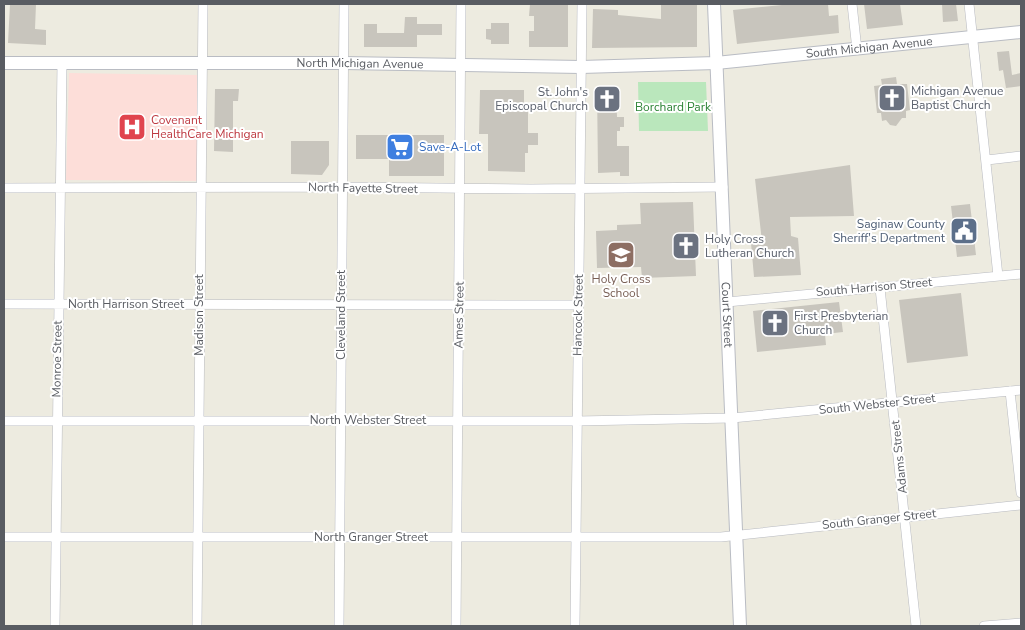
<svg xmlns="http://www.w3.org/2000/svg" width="1025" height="630" viewBox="0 0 1025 630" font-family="'Nunito Sans',sans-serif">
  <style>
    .medical { fill: #fdded9 }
    .green { fill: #bae7bc }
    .building { fill: #c8c5bd }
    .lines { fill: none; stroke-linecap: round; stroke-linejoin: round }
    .street-casing { stroke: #b8bac0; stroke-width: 10 }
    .secondary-casing { stroke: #b9bcc3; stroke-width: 14 }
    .street { stroke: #fff; stroke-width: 9 }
    .secondary { stroke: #fff; stroke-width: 12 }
    .labels { text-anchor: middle; stroke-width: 4; stroke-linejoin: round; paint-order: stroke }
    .street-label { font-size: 12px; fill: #595c62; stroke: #fff }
    .worship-label { font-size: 12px; fill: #5b616d; stroke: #fff; text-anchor: start }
    .park-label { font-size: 12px; fill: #2e8437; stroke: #fff }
    .health-label { font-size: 12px; fill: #be3a42; stroke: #fff; text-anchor: start }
    .shop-label { font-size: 12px; fill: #366cbe; stroke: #fff; text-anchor: start }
    .service-label { font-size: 12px; fill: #4e5e75; stroke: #fff; text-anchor: end }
    .education-label { font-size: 12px; fill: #785e54; stroke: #fff }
  </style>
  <rect width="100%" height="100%" fill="#edebe0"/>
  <path class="medical" d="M69,73L197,75V181L66,180Z"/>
  <path class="green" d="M638,82H706L708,131H639Z"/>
  <path class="building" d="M10,4H36L35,29L46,30V45L8,43Z
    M530,4H568V47H529V31H534V16H529Z
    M661,4H697V47L592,48L593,9L618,10V15L661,19Z
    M792,4H828L829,16L838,15L839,33L737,44L733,10Z
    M864,4H900L903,25L867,29Z
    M942,4H956L958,21L943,22Z
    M405,17H417V24H442V35H417V47H364V24H377V33H404Z
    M491,23H509V44H491V40L486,39V29H491Z
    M1009,51L1012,75L1021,73V86L1006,88L1003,70L999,71L997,52Z
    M896,77L897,84H907L910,110L906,111V118H902L896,126L890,125L886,120L882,121L881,113H877L874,86L882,85L881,79Z
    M597,87H616L617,117H624V127H620V131H617V146H629V176H620V172L598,173Z
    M215,89H239L238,101H233V152L214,151Z
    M480,90H524V106H528V133H538V145H528V153H525V172L488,171V134H479Z
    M356,135H444V176H389V159H356Z
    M291,141H329V165L322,175L291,174Z
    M850,165L854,216L790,217L791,236L798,238L801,275L754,277L751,243L762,242L755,179Z
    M693,202L696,276L642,278L641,267L597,268L596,231L617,230V225L641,224L640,203Z
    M970,204L976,255L957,257L951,206Z
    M961,293L968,356L907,363L899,300Z
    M839,302L843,332L825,334L826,345L757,352L753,311Z"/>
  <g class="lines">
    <defs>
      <path id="street" d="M852,4L857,50
        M969,4L998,276
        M987,160L1021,156
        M4,188L342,187L531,189L723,187
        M880,288L916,626
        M727,302L1021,274
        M4,304L579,305
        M1010,391L1021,493
        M4,421H577L732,418L1021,390
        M4,537H721L1021,505
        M55,626L62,62
        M197,626L203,4
        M339,626L344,4
        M456,626L461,4
        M575,626L582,4
        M984,626L1021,623"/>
      <g id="secondary">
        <path id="s1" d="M714,4L740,626"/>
        <path id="s2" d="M4,63H343L581,67L716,63L1021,32"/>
      </g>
    </defs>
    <use href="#street" class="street-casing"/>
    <use href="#secondary" class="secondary-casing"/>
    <use href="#street" class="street"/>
    <use href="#secondary" class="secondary"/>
  </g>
  <defs>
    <symbol id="church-square" viewBox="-11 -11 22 22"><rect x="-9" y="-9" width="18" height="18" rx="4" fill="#6b7280" stroke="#fff"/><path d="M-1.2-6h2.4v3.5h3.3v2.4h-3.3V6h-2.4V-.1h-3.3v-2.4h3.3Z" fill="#fff"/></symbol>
    <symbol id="hospital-square" viewBox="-11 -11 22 22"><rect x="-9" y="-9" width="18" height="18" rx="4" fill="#e0444e" stroke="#fff"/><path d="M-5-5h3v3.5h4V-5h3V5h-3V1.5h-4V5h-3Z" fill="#fff"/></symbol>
    <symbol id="supermarket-square" viewBox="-11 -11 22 22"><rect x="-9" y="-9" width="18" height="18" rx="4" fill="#3f7fe0" stroke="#fff"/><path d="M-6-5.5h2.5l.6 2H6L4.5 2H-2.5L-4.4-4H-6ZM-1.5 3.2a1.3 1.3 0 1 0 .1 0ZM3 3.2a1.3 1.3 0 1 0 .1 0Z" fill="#fff"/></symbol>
    <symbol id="civic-square" viewBox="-11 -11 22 22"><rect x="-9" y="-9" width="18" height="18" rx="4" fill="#5c6f8a" stroke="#fff"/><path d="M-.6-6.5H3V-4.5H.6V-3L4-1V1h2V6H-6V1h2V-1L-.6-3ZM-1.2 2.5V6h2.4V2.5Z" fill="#fff"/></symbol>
    <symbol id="school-square" viewBox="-11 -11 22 22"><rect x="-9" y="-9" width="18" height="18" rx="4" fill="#8d6e63" stroke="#fff"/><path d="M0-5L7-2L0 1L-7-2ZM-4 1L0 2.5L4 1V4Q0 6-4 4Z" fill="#fff"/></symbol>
  </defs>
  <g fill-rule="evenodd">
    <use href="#church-square" x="876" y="82" width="32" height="32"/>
    <use href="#church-square" x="591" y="83" width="32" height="32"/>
    <use href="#hospital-square" x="116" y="111" width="32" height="32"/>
    <use href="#supermarket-square" x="384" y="131" width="32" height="32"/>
    <use href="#civic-square" x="948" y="215" width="32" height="32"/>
    <use href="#church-square" x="670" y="230" width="32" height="32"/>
    <use href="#school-square" x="605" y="239" width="32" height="32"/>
    <use href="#church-square" x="759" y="307" width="32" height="32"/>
  </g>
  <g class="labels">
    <g class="street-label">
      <text dy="4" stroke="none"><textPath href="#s2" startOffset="866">South Michigan Avenue</textPath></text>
      <text dy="4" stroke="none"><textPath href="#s2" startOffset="356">North Michigan Avenue</textPath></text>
      <text transform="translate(363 188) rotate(1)" y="4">North Fayette Street</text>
      <text transform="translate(874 287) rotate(-5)" y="4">South Harrison Street</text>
      <text x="126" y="308">North Harrison Street</text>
      <text transform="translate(199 315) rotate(-90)" y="4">Madison Street</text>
      <text transform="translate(341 315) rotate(-90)" y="4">Cleveland Street</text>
      <text transform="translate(459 315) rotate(-89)" y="4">Ames Street</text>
      <text transform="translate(578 315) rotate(-89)" y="4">Hancock Street</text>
      <text dy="4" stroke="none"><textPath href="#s1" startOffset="311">Court Street</textPath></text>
      <text transform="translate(57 359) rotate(-89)" y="4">Monroe Street</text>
      <text transform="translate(877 404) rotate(-6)" y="4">South Webster Street</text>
      <text x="368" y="424">North Webster Street</text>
      <text transform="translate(899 457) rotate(-96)" y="4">Adams Street</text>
      <text transform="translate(879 519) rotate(-6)" y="4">South Granger Street</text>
      <text x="371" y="541">North Granger Street</text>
    </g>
    <g class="worship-label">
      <text x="911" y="95">Michigan Avenue<tspan x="911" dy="14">Baptist Church</tspan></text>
      <text x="588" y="96" text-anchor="end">St. John's<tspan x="588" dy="14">Episcopal Church</tspan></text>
      <text x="705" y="243">Holy Cross<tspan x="705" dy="14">Lutheran Church</tspan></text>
      <text x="794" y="320">First Presbyterian<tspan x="794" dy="14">Church</tspan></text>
    </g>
    <g class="park-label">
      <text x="673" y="111">Borchard Park</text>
    </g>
    <g class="health-label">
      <text x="151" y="124">Covenant<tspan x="151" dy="14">HealthCare Michigan</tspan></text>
    </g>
    <g class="shop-label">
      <text x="419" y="151">Save-A-Lot</text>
    </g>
    <g class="service-label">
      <text x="945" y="228">Saginaw County<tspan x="945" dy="14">Sheriff's Department</tspan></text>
    </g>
    <g class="education-label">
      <text x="621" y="283">Holy Cross<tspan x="621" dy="14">School</tspan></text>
    </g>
  </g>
  <rect width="1025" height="630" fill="none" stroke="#595c62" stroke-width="10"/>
</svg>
